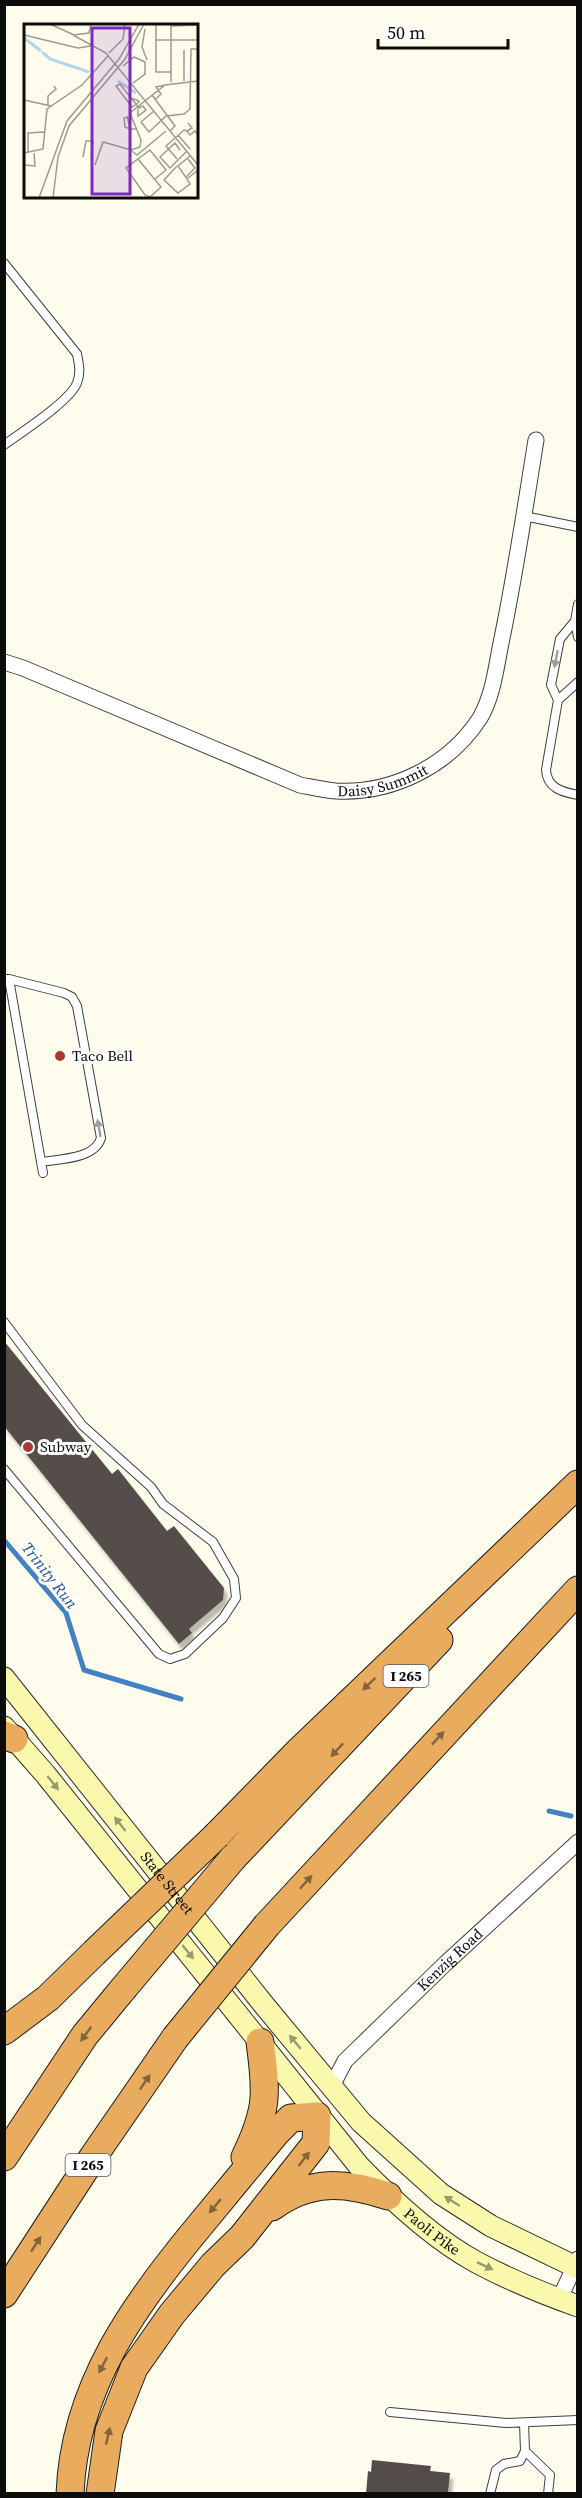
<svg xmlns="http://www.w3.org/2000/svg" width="582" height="2498" viewBox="0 0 582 2498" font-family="'Source Serif 4',serif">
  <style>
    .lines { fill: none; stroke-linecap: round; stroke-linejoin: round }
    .stream { stroke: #4282c2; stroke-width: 5 }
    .building { fill: #544e49; filter: url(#shadow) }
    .service-casing { stroke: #3f3f3f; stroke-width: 10 }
    .minor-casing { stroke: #3f3f3f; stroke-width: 17 }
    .secondary-casing { stroke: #2e2e2e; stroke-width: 23 }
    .motorway-casing { stroke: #1d1d1d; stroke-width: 29 }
    .service { stroke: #fff; stroke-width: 8 }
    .minor { stroke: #fff; stroke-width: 15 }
    .secondary { stroke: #f9f8ac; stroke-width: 21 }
    .motorway { stroke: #e9ac5f; stroke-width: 27 }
    .motorway-bridge-casing { stroke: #1d1d1d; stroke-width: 29; stroke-linecap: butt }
    .motorway-bridge { stroke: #e9ac5f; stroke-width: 27 }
    .oneway { fill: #9e9e9e }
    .oneway2 { fill: #86643a }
    .oneway3 { fill: #9a9a6c }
    .poi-dot { fill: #b0372f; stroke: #fff; stroke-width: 2 }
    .labels { text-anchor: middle; stroke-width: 6; stroke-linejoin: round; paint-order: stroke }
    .shield { fill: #fff; stroke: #555; stroke-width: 1.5 }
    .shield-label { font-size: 14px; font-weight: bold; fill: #0c0c0c }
    .street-label { font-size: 15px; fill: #0c0c0c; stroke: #fff }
    .poi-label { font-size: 15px; fill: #0c0c0c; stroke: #fff; text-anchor: start }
    .water-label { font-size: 16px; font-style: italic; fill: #205593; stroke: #fff }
    .inset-river { fill: none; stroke: #b5d4f1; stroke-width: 3 }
    .inset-road { fill: none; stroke: #9d9c92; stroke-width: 1.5 }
    .view { fill: #7b2cbf; fill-opacity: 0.15; stroke: #7b2cbf; stroke-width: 3 }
    .inset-edge { fill: none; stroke: #0c0c0c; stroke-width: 3 }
  </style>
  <defs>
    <filter id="shadow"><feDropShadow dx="3.5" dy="6" stdDeviation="1.5" flood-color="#0004"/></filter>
  </defs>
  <rect width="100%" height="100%" fill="#fefcec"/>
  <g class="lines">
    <path class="stream" d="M4,1540L66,1613L84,1670L181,1699
      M549,1811L571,1816"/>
  </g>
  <path class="building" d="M4,1341L112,1474L118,1469L167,1531L174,1526L224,1588L223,1600L189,1629L192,1633L179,1644L4,1426Z
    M372,2460L431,2466L430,2471L450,2473L448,2493H366L368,2471L371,2472Z"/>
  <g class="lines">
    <defs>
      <path id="service" d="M4,263L77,354C79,364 81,373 77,383C70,401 22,432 4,445
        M524,516L578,527
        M578,604L575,621L578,637
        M578,682L558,700L546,770C547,788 562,792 578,795
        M558,700L551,685L560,639L575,621
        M6,979H9L43,1173
        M9,979L64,993L72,997L77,1006L101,1138C95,1159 60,1159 41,1162
        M4,1322L82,1425L151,1487L163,1504L213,1542L234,1579L236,1598L223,1618L185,1654L170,1659L159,1654L4,1469
        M390,2412L506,2423L578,2420
        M525,2451L550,2475L548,2494
        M490,2494L496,2470L504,2464L520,2461L525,2451L524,2423"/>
      <g id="minor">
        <path id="s1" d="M4,662L23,668L300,785C311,787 324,790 336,791C392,794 449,766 480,718C493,696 496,668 501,643C515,576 525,508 536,440"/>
        <path id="s2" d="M332,2086L345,2061L446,1963L578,1842"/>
        <path d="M559,2300L578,2259"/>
      </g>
      <g id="secondary">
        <path id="s3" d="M4,1678L264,2005L361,2122L441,2194L491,2226L578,2268"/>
        <path id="s4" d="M4,1727L46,1775L359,2166C392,2200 434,2239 476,2262C508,2279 544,2294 578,2306"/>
      </g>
      <path id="motorway" d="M4,1735L14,1739
        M217,1835L299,1751L578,1484
        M233,1858L439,1640
        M267,1925L578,1590
        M4,2031L48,1998L94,1953
        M4,2157L85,2035L123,1989
        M245,2157C268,2110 267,2093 260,2042
        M272,2207C310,2179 345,2182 388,2196
        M4,2294L93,2157L175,2038
        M70,2494C74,2387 135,2303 201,2224C226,2194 251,2163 276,2133L291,2118L317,2116L316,2143L242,2237L213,2265L172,2314L134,2368L109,2431L100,2494"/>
    </defs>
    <use href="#service" class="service-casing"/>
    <use href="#minor" class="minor-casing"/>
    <use href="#secondary" class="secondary-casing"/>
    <use href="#motorway" class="motorway-casing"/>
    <use href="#service" class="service"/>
    <use href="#minor" class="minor"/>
    <use href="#secondary" class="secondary"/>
    <use href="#motorway" class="motorway"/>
    <defs>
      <path id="motorway-bridge" d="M94,1953L217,1835
        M123,1989L233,1858
        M175,2038L267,1925"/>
    </defs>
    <use href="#motorway-bridge" class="motorway-bridge-casing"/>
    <use href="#motorway-bridge" class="motorway-bridge"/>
  </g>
  <defs><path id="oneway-solid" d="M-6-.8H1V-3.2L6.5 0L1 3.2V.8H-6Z" transform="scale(1.5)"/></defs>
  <g class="oneway">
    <use href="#oneway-solid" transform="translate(556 659) rotate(101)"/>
    <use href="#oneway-solid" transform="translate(99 1128) rotate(-100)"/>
  </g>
  <g class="oneway2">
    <use href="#oneway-solid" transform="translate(369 1684) rotate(136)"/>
    <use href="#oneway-solid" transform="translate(438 1738) rotate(-47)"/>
    <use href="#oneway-solid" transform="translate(337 1750) rotate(133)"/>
    <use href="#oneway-solid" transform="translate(306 1882) rotate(-48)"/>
    <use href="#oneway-solid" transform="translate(86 2034) rotate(126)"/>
    <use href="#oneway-solid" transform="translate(145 2082) rotate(-56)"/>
    <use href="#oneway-solid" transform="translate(304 2159) rotate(-52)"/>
    <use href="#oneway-solid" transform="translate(215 2206) rotate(130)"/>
    <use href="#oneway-solid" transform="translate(36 2244) rotate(-57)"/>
    <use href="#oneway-solid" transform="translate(103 2365) rotate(117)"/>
    <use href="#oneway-solid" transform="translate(108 2436) rotate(-77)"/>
  </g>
  <g class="oneway3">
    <use href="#oneway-solid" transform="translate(53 1783) rotate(51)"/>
    <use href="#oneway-solid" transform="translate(120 1824) rotate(-128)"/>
    <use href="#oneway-solid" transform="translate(188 1952) rotate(51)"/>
    <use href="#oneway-solid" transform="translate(295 2042) rotate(-130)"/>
    <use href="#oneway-solid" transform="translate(452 2201) rotate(-148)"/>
    <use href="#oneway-solid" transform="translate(485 2266) rotate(25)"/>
  </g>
  <g class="poi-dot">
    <circle cx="60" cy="1056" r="6"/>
    <circle cx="28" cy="1447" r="6"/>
  </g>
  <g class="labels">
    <g class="shield">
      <rect x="383.5" y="1665" width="45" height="22" rx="4.5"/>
      <rect x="65.5" y="2154" width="45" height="22" rx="4.5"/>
    </g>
    <g class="shield-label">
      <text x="406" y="1681">I 265</text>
      <text x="88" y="2170">I 265</text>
    </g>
    <g class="street-label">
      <text dy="5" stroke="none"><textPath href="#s1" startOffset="405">Daisy Summit</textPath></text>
      <text dy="5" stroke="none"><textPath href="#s3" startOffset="262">State Street</textPath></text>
      <text dy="5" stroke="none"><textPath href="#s2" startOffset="174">Kenzig Road</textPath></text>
      <text dy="5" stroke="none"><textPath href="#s4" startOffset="663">Paoli Pike</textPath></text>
    </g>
    <g class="poi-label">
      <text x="72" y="1061">Taco Bell</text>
      <text x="40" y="1452">Subway</text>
    </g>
    <g class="water-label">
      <text transform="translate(50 1575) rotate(52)" y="6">Trinity Run</text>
    </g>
  </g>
  <g transform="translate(24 24)">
    <rect width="174" height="174" fill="#fefcec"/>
    <path class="inset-river" d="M0,14L17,27M18,28L26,35L65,48M94,57L112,69"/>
    <path class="inset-road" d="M26,0L50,11M132,0V48H147M147,0V58M147,2L174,1M121,5L118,23L123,36M0,11L54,24L66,22L69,17M49,11L65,9L67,0M49,11L82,29L174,141M132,16H174M160,26V57M85,29L99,15L101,0M99,42L110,33L121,38V50L109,59M128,71L151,102L146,107M107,74L115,77V78L112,80L110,82L108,83L92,62L96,60L107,74L112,80L115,84L119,82L122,86L114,92V85M0,76L27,82M131,76L137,70L132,63L141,61M24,82V72L32,65L30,62M130,87L117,98L125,108L142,92L160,90L166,85L167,25H174M103,92L106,105H112M104,93L100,94L101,103L106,105M164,99L168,104L163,107L166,111L171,107L174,111M154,111L166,125M156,126L151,119L136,133L146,144L163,127M108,127L113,131L142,107M0,129L19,125L23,85L58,61L84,32M4,129V109L20,108M166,132L154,142L163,155L174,146M59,133L62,117H69L67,135M114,135L137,163L126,173L121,171L102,144L126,126L142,146L131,155M153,135L142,122L160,106L163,107M0,141L11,142L10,129M71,141L79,118L107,126L116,123L117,116L106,89L141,61L174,57M153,142L140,156L154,169L166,160L163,155M162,153L171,144L164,135M15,174L43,97L95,35L115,0M29,174L34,133L45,102L101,35L120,0"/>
    <path class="view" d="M68,4H106V170H68Z"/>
    <rect width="174" height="174" class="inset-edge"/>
  </g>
  <rect width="582" height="2498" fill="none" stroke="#0c0c0c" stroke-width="12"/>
  <path d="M378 39v9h130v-9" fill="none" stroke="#0c0c0c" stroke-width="3"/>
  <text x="387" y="39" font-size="18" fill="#0c0c0c" stroke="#ffffff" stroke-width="4.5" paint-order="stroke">50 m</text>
</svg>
